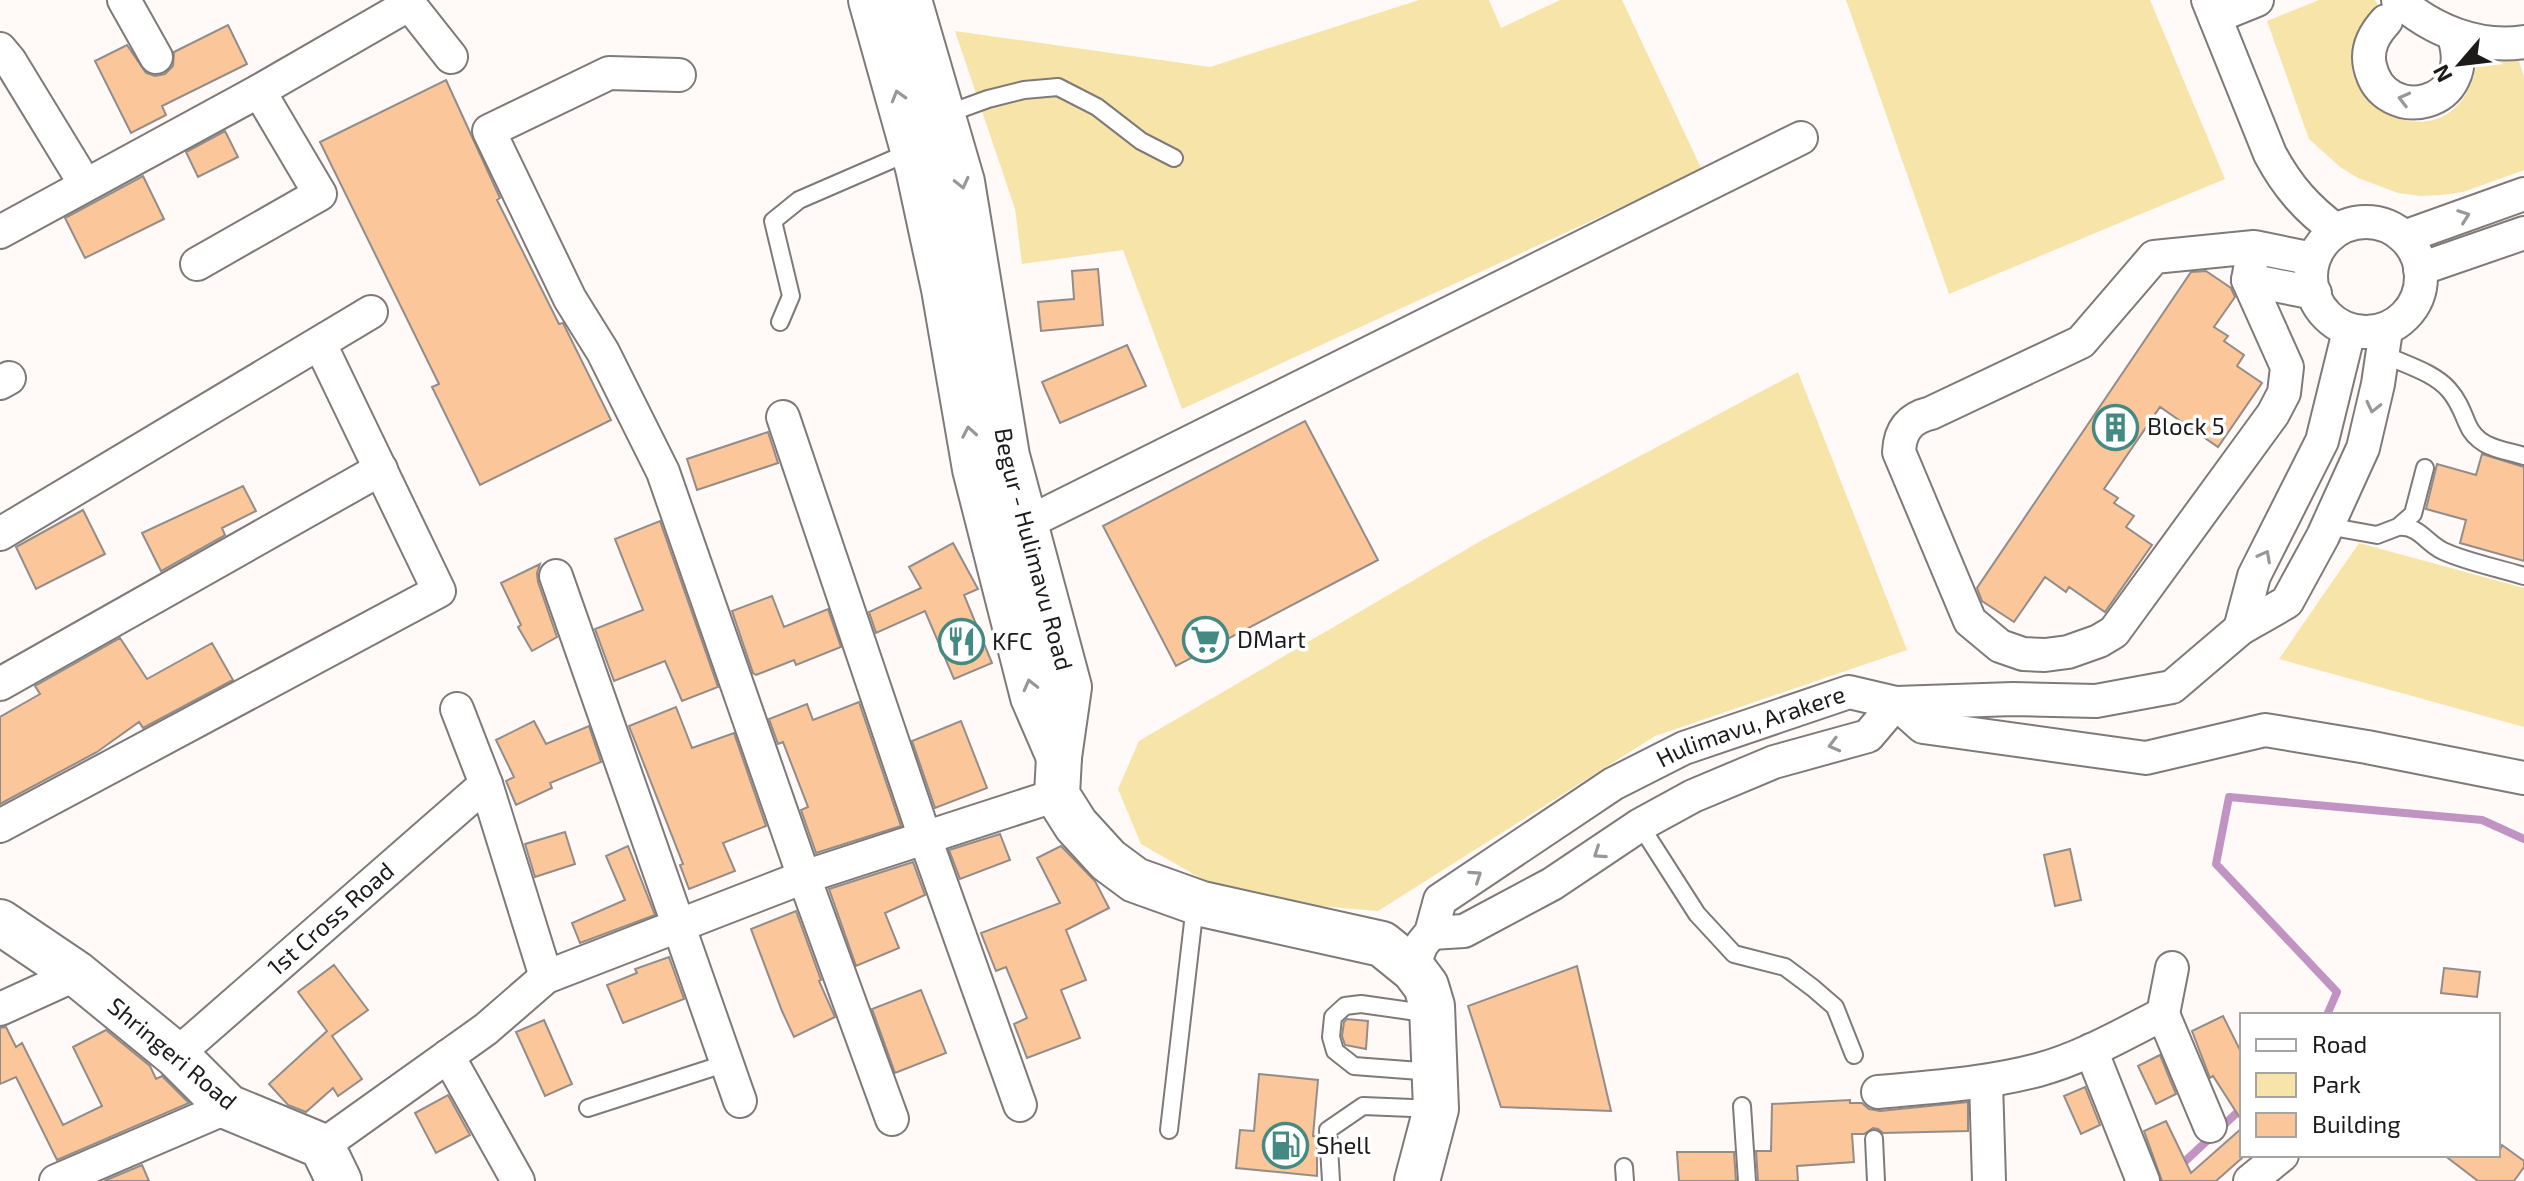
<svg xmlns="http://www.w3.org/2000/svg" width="2524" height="1181" viewBox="0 0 2524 1181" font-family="'Exo 2',sans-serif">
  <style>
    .green { fill: #f7e4a9 }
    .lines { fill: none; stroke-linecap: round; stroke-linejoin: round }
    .stream { stroke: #c193c2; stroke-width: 8 }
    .building { fill: #fbc69a; stroke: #928d89; stroke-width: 2 }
    .lane-casing { stroke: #7f7978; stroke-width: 20 }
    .street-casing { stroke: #7f7978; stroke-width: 36 }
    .secondary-casing { stroke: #7f7978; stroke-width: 48 }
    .lane { stroke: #fff; stroke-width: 16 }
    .street { stroke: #fff; stroke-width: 32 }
    .secondary { stroke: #fff; stroke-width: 44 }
    .oneway { stroke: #999898 }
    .labels { text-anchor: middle; stroke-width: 7; stroke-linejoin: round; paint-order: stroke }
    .poi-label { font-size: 24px; fill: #1d1b1a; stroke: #fff; text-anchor: start }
    .street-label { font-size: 24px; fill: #1d1b1a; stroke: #fff }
  </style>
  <rect width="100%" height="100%" fill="#fff9f8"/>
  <path class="green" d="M1419,0H1489L1501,28L1560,0H1622L1702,170L1182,409L1123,250L1022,264L1015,209L955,31L1210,67Z
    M1846,0H2150L2225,179L1949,294Z
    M2319,0H2375L2380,8C2285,90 2456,187 2477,62L2519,61L2524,77V170L2463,192L2442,195L2420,196L2398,193L2358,178L2340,167L2309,139L2267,21Z
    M1798,372L1907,650L1655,736L1378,911L1237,899L1141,844L1118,789L1139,741L1484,539Z
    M2359,543L2524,588V727L2279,659Z"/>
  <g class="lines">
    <path class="stream" d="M2327,1015L2337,992L2216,864L2229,797L2482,820L2524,839
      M2164,1181L2242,1108"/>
  </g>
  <path class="building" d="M228,25L247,64L162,106L166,115L131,133L95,61L127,45L146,73L155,76L165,74L173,66L174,52Z
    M446,80L500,198L497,200L559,324L563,323L611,420L480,485L432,387L439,384L320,142Z
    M225,131L238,157L198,177L186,152Z
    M143,176L164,219L85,258L65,218Z
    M1098,269L1103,325L1041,331L1038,302L1074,299L1072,271Z
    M2206,271L2231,288L2235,297L2214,327L2228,336L2224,341L2244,355L2237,366L2262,383L2218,447L2160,407L2104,489L2118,498L2114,503L2134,516L2126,527L2152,545L2105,612L2069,587L2066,592L2045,577L2014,622L1982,601L1977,588L2191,272Z
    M1127,345L1146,386L1060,423L1042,382Z
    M1305,421L1378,560L1176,666L1103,526Z
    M768,432L778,463L697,490L687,459Z
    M2482,454L2524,467V561L2460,543L2466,520L2426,509L2437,464L2476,475Z
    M243,486L256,511L222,528L225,535L161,571L142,533Z
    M83,510L105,554L36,589L16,547Z
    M660,521L718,687L682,701L665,661L614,681L595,629L643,610L615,539Z
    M953,543L978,589L964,595L992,663L954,679L925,611L876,633L869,612L921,588L909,567Z
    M540,564L537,573L538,582L557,637L532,651L518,627L521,625L501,583Z
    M772,596L784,627L828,609L841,647L796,665L794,660L756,675L753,673L732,611Z
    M120,638L147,679L212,643L233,680L143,728L139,722L97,752L0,804V717L40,694L35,686Z
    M859,702L901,826L816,853L801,810L808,807L783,742L778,744L769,719L807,704L813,720Z
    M676,707L692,748L734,733L766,826L723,843L735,871L689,889L680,865L683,864L629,726Z
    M534,721L546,744L589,726L601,762L550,783L552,788L516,805L506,781L514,777L496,740Z
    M961,721L987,788L935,808L912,741Z
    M565,832L575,864L535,877L525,844Z
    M1000,834L1010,860L960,879L949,850Z
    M628,846L655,915L580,943L572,923L625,900L606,856Z
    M1061,846L1095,881L1109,908L1066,930L1086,980L1061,990L1080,1038L1027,1058L1014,1024L1027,1018L1006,967L996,971L981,933L1060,903L1037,858Z
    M2070,849L2081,900L2055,906L2044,855Z
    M913,862L925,895L885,913L899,948L856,966L829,889Z
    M796,911L821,980L819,981L835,1017L794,1037L782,1011L751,929Z
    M669,957L684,999L623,1023L607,985L637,973L635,969Z
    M334,965L368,1010L332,1036L362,1079L338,1096L333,1088L306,1112L288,1105L269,1084L327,1031L298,992Z
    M1577,966L1611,1111L1501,1107L1468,1006Z
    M2444,968L2480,972L2477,997L2441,993Z
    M921,990L946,1053L895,1073L872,1009Z
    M2223,1016L2242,1054V1121L2213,1076L2210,1078L2192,1031Z
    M1347,1019L1368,1021L1366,1049L1345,1045L1342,1036L1344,1022Z
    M544,1020L572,1084L545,1096L516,1032Z
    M6,1027L16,1047L22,1043L63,1125L102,1106L73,1047L106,1030L150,1066L156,1079L162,1076L189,1103L57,1160L16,1077L0,1084V1028Z
    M2160,1055L2176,1094L2156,1104L2138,1066Z
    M1259,1074L1318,1080L1313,1136L1317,1137V1176L1236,1168L1240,1130L1254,1131Z
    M2085,1087L2100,1125L2081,1134L2064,1096Z
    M448,1095L470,1135L436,1153L415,1113Z
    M1850,1100V1103H1862L1869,1109L1880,1111L1968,1102V1131L1883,1133L1878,1129L1873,1128L1864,1134H1852L1854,1162L1797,1166L1798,1181H1758L1756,1151H1771L1772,1104Z
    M2166,1121L2191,1173L2242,1128V1158L2216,1181H2162L2144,1131Z
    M2502,1145L2524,1161V1167L2514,1181H2478L2444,1155H2498Z
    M1677,1152H1734L1736,1181H1679Z
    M142,1165L149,1181H104Z"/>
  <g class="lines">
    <defs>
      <path id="lane" d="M944,115L988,99L1024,90L1058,87L1097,107L1141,141L1174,158
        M780,322L791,296L773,221L799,200L912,151
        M2383,354C2403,364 2434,372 2449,390C2458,400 2462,411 2467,423C2477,448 2501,449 2524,456
        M2327,526L2377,535L2398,527L2413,514L2425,468
        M2398,527C2419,525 2426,543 2443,551C2467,562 2498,568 2524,576
        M1640,825L1697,914L1734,954L1785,967L1813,988L1835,1007L1854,1055
        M1431,1014L1361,1004L1345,1006L1333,1017L1331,1037L1335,1051L1354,1066L1433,1072
        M1742,1106L1747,1181
        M588,1108L727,1063
        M1169,1130L1195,905
        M1874,1139L1876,1181
        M1624,1167L1625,1181
        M1331,1181L1328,1130L1363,1106L1436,1109"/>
      <g id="street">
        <path d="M124,0L156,57"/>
        <path d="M406,0L451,57"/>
        <path d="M2208,0L2270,154C2287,186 2307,209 2336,230"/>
        <path d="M2398,0C2432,30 2478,49 2524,42"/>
        <path d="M2215,17L2257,0"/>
        <path d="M2386,21C2374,34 2366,48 2370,66C2383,127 2480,108 2453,34"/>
        <path d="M0,49L10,61L85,184"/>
        <path d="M679,75L609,73L489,131L570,299L603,352L663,472L804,877L892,1119"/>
        <circle cx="2366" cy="277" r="55"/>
        <path d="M0,232L259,91L410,4"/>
        <path d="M2404,237L2524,194"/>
        <path d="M2254,247L2154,257L2081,342L1931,413C1910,418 1900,430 1899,452L1970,621L2000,646L2023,654L2045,655L2068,652L2099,641L2114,632L2273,414L2284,393L2287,367L2248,280L2254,247L2313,259"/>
        <path d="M197,264L320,194L259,91"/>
        <path d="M2420,269L2524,233"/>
        <path d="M2248,280L2315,293"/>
        <path d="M0,383L9,378"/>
        <path d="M783,417L925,838L1020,1105"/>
        <path d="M1008,530L1025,524L1801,138"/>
        <path d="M0,534L371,312"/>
        <path d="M556,576L740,1101"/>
        <path d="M2240,629L2254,576L2322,441L2349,331"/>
        <path d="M0,684L381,469"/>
        <path d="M1896,703L1923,727L2146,758L2265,730L2367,747L2524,778"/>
        <path d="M457,709L486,784L546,977"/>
        <path d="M0,826L439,591L320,344"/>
        <path d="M1431,933L1464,931L1552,884L1640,825L1693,796L1774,762L1868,736L1896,703"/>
        <path id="s1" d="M1414,970L1415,961L1422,944L1431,933L1440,900L1613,784L1684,748L1849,692L1896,703L2013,699L2096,701L2172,687L2240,629L2287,602L2323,536L2363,448L2378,384L2386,330"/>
        <path d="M0,1009L77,974"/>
        <path d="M2163,1014L2210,1126"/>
        <path d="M2091,1050L2143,1181"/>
        <path id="s2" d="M176,1055L486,784"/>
        <path d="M448,1056L518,1181"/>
        <path d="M1986,1082L1989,1181"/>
        <path d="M1878,1092C1932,1087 1985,1084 2038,1070C2082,1058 2122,1035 2163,1014L2172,968"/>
        <path d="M322,1146L486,1029L546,977L804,877L1057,795"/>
        <path d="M56,1181L228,1107"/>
        <path d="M2250,1181L2282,1155"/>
      </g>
      <g id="secondary">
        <path d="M871,0L918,168L944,289L975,469L1033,697L1059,757"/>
        <path id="s3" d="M909,0L962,182L1007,456L1069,687L1059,757L1057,795L1076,825L1108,860L1135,880L1202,904L1382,944L1414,970L1426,986L1432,1006L1436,1109L1417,1181"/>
        <path d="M0,922L77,974L176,1055L228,1107L322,1146L339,1181"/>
      </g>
    </defs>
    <use href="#lane" class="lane-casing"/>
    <use href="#street" class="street-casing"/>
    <use href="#secondary" class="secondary-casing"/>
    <use href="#lane" class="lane"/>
    <use href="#street" class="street"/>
    <use href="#secondary" class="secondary"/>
  </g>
  <defs><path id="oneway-chevron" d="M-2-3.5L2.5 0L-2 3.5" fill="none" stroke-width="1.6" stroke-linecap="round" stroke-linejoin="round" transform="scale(2)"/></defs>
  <g class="oneway">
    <use href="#oneway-chevron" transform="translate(898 96) rotate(-106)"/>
    <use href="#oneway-chevron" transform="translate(2404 99) rotate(-166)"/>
    <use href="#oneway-chevron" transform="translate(962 183) rotate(77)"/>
    <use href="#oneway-chevron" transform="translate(2464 216) rotate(-20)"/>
    <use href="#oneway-chevron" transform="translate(2373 407) rotate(103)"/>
    <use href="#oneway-chevron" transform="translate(969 432) rotate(-100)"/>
    <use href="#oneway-chevron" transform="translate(2265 556) rotate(-62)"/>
    <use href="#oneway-chevron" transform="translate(1030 685) rotate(-104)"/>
    <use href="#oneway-chevron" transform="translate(1834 745) rotate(165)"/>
    <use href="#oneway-chevron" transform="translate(1599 853) rotate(146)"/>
    <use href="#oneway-chevron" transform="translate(1476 876) rotate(-34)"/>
  </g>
  <defs>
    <symbol id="building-ring" viewBox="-11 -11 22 22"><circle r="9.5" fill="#fff" stroke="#438a83" stroke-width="1.5"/><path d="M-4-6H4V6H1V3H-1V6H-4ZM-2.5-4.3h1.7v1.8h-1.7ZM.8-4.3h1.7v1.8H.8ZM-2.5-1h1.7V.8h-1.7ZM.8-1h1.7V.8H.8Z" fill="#438a83"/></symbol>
    <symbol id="supermarket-ring" viewBox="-11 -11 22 22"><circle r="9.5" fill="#fff" stroke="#438a83" stroke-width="1.5"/><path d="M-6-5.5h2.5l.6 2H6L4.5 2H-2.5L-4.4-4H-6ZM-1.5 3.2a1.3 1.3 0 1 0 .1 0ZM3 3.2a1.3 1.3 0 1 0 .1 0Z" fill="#438a83"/></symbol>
    <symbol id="restaurant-ring" viewBox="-11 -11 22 22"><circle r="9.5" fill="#fff" stroke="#438a83" stroke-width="1.5"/><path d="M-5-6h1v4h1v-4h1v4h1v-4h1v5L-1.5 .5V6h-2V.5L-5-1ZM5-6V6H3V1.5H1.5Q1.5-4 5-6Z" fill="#438a83"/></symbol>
    <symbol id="fuel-ring" viewBox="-11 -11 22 22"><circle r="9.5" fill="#fff" stroke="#438a83" stroke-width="1.5"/><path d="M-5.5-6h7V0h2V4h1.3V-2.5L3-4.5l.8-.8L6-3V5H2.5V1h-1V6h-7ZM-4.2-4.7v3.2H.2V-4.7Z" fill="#438a83"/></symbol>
  </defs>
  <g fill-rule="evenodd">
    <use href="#building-ring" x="2090" y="402" width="51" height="51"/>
    <use href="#supermarket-ring" x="1180" y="614" width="51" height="51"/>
    <use href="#restaurant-ring" x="936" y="616" width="51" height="51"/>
    <use href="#fuel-ring" x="1260" y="1120" width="51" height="51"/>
  </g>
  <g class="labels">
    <g class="poi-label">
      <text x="2147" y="435">Block 5</text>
      <text x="1237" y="648">DMart</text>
      <text x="992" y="650">KFC</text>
      <text x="1316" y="1154">Shell</text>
    </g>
    <g class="street-label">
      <text dy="8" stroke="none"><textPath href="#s3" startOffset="564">Begur - Hulimavu Road</textPath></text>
      <text dy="8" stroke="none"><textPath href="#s1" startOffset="434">Hulimavu, Arakere</textPath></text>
      <text dy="8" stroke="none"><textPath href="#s2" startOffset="206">1st Cross Road</textPath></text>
      <text transform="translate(172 1054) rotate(40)" y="8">Shringeri Road</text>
    </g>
  </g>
  <rect x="2240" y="1013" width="260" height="144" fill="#ffffff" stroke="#a5a4a3" stroke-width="2"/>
  <rect x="2256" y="1039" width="40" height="12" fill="#ffffff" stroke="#a5a4a3" stroke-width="2"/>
  <text x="2312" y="1053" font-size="24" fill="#1d1b1a">Road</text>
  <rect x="2256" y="1073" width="40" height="24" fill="#f7e4a9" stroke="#a5a4a3" stroke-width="2"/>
  <text x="2312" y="1093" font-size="24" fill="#1d1b1a">Park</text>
  <rect x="2256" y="1113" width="40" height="24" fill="#fbc69a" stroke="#a5a4a3" stroke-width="2"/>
  <text x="2312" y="1133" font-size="24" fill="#1d1b1a">Building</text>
  <g transform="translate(2460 64) rotate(242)" stroke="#ffffff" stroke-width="6" paint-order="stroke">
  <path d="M0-6L14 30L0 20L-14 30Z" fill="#1d1b1a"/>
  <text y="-12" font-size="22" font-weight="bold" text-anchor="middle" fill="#1d1b1a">N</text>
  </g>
</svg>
